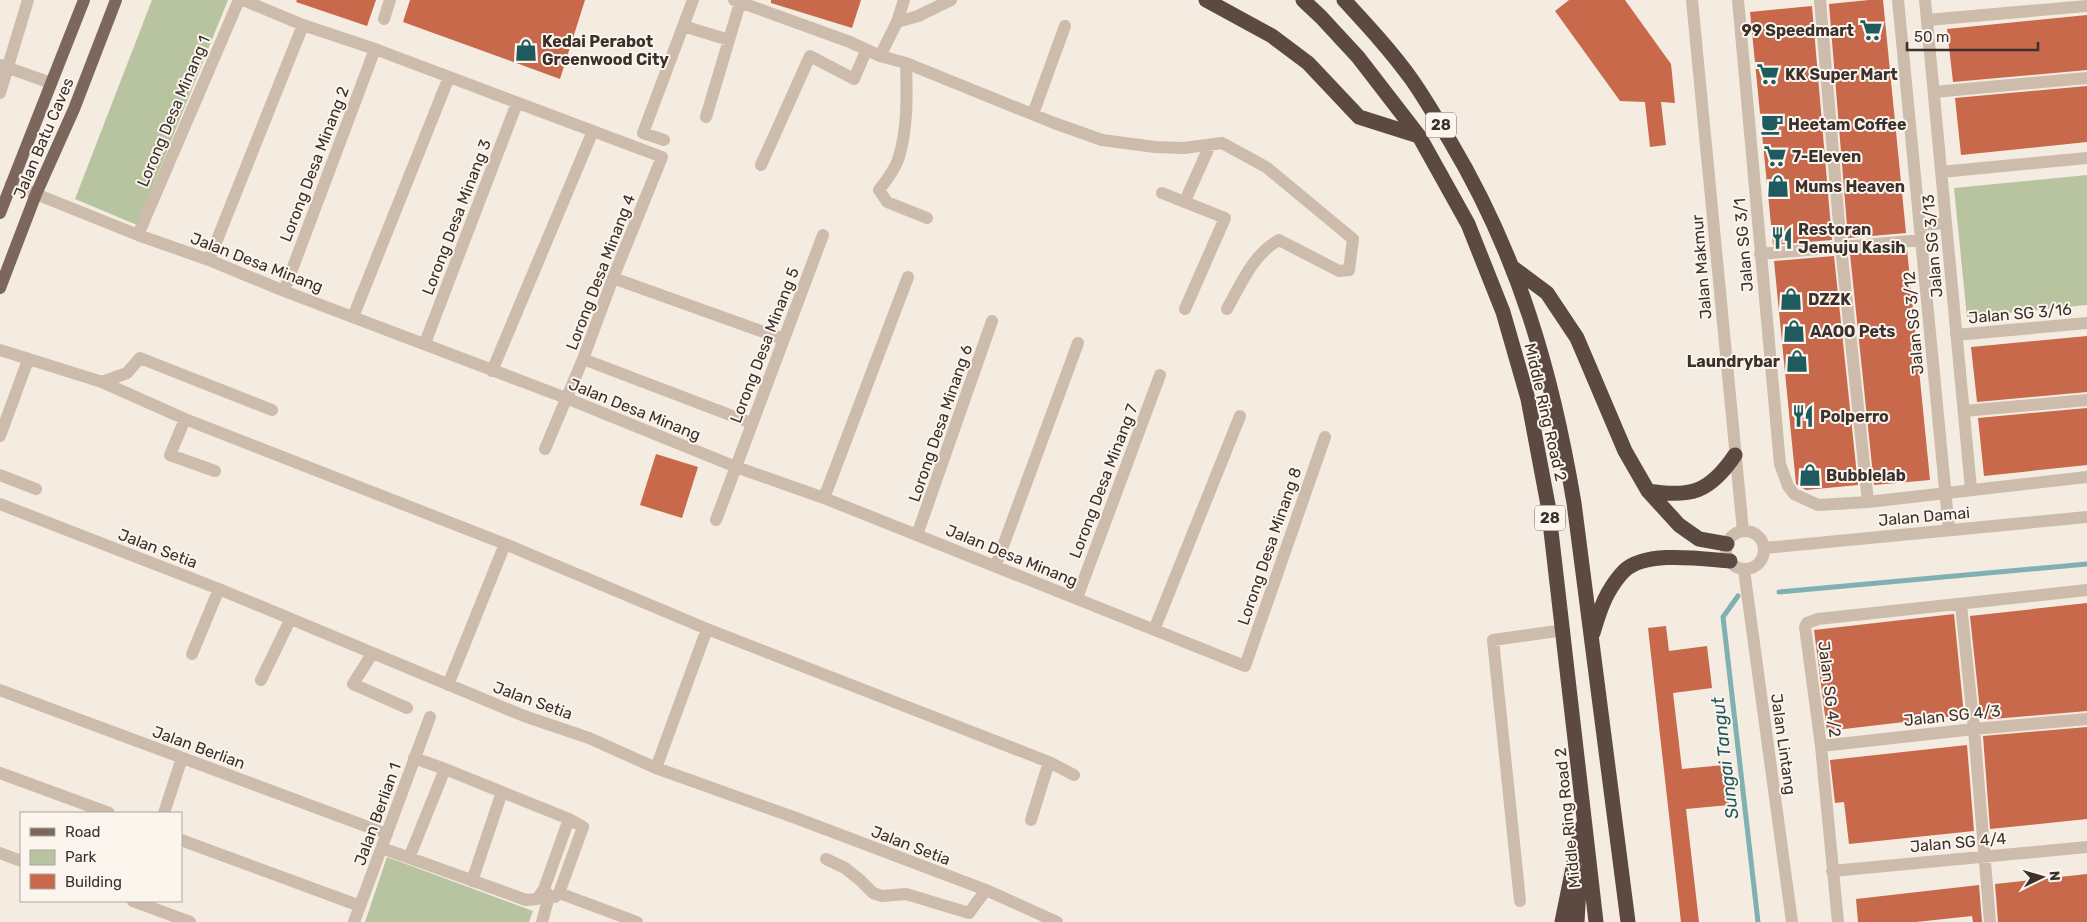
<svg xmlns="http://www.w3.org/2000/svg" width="2087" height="922" viewBox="0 0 2087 922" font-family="Rubik,sans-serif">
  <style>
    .green { fill: #b8c4a0 }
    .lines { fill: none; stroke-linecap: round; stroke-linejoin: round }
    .stream { stroke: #7fb0b2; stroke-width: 5 }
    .building { fill: #c8694b }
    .minor { stroke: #cdbbac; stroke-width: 12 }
    .major { stroke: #7d675c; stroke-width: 12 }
    .highway { stroke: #5c4a42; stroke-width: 15 }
    .labels { text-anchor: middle; stroke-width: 4; stroke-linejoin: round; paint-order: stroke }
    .shield { fill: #fbf5ee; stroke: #756b66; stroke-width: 1 }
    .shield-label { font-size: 15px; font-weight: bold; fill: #3b302b }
    .poi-label { font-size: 16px; font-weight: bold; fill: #3b302b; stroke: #fbf5ee; text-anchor: start }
    .street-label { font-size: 16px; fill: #3b302b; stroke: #fbf5ee }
    .water-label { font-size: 18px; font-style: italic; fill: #1f5a5e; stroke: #fbf5ee }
  </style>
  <rect width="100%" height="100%" fill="#f4ebe1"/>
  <path class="green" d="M152,0H228L137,225L75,199Z
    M2087,175V305L1967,317L1954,188Z
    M387,857L533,911L529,922H365Z"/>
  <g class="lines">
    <path class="stream" d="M1779,592L2087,564
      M1738,596L1723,617L1758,922"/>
  </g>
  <path class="building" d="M297,0H376L367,26L296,2Z
    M410,0H585L560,79L403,22Z
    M771,0H861L852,28L771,3Z
    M1569,0H1625L1671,64L1675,103L1661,102L1666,145L1650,147L1645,102L1620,101L1555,11Z
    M1869,0H1883L1906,233L1848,238L1829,4Z
    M1812,6L1832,240L1773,245L1750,12Z
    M2087,15V70L1953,82L1947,29Z
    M2087,86V142L1961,155L1955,98Z
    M1907,249L1930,480L1874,485L1850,254Z
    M1834,256L1858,485L1806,490L1796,484L1774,261Z
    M2087,336V392L1977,402L1971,347Z
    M2087,408V465L1984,476L1978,418Z
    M656,454L698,467L682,518L640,505Z
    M2087,603V711L1981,720L1970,616Z
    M1954,614L1964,715L1827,731L1814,630Z
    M1666,626L1669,651L1707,646L1712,688L1673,693L1682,769L1724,765L1729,805L1686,809L1699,922H1681L1648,628Z
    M2087,727V819L1990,829L1983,736Z
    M1967,745L1974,831L1849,844L1844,802L1835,803L1830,760Z
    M2087,874V922H1998L1995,884Z
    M1979,885L1982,922H1973L1972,916L1916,922H1858L1856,899Z"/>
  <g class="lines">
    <path class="minor" d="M243,0L303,25L375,49L662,157L613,278L583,359L545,449
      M734,0L850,42L880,56L897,22L904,0
      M1692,0L1743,531
      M1738,0L1780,464L1788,486L1794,494L1818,505L1868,502L2087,477
      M1820,0L1841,247L1868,502
      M1898,0L1949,530
      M1925,0L1971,489
      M384,19L390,0
      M1927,20L2087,6
      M897,22L918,16L951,0
      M683,26L729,40
      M880,56L906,63C907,94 908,130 898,160C894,171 886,181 879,190L887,202L927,218
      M906,63L1054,123L1102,140L1155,147L1184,148L1222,143L1266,167L1353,239L1349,270L1339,271L1279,240C1253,254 1241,284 1227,309
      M0,65L51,83
      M1934,92L2087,78
      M0,93L28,0
      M1033,114L1065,26
      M706,117L740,3
      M664,140L643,133L693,0
      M761,165L810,56L854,79L866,51
      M1941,172L2087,158
      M11,184L138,235L209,260L284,291L566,398L736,467L824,498L1245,666L1325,437
      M1162,193L1225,218L1185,309
      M1185,201L1210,145
      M1921,225L1946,223
      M138,235L239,0
      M1760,254L1922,240
      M209,260L303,25
      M613,278L783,339
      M284,291L375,49
      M353,317L449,77
      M1956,335L2087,323
      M425,343L517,103
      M0,350L102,382L185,419L505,544L707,629L1049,762L1074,775
      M583,359L751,423
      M492,371L593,131
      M102,382L127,373L140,358L272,410
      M1964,411L2087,400
      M185,419L170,455L215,471
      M0,436L28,360
      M0,475L36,489
      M824,498L908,277
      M0,504L219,589L524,716L589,738L656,768L796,818L986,890L1057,922
      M716,520L823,235
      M1726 550a19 19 0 1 1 38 0a19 19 0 1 1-38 0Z
      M917,535L992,321
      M1765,548L2087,517
      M996,565L1078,343
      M1744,570L1792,922
      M1077,598L1160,375
      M1961,605L1974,729L1990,922
      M1154,630L1240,416
      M192,654L219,589
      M372,654L353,684L407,708
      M261,680L290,620
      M448,685L505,544
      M0,690L387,834
      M1821,746L1974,729L2087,719
      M656,768L707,629
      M445,769L569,819L583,827L559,893L555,897L549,896L544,889
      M0,773L109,813
      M164,813L182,758
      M1031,820L1049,762
      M181,840L360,906
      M382,848L526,900L537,899L544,889L569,819
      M0,853L21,861
      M409,858L445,769L414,758
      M826,859L845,868L860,880L873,893L882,896L906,894L969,913L986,890
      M1832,871L2087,847
      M472,881L502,792
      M559,893L637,922
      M133,901L190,922
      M1520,901L1493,640L1564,630
      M354,922L430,717
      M542,922L549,896
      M1838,922L1821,746L1805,627L1807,623L1818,619L2087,590"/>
    <path class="major" d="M0,213L84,0
      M0,288L36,194L74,109L116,0"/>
    <path class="highway" d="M1206,0L1272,36L1308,63L1359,117L1419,136
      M1303,0L1321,17L1358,57L1419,136L1468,224L1503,312L1528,399L1548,505L1596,922
      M1344,0C1368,26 1392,52 1412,80C1426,100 1438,121 1450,141C1519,257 1552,372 1574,503L1628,922
      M1512,267L1547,293L1577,338L1625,451L1648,491L1679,525L1699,539L1727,544
      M1648,491C1691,498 1710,492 1735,455
      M1593,633C1597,620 1601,605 1608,593C1612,586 1618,577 1624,571C1646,550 1702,559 1730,561
      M1562,922L1581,828
      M1577,922L1580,872"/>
  </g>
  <defs>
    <symbol id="supermarket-bare" viewBox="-9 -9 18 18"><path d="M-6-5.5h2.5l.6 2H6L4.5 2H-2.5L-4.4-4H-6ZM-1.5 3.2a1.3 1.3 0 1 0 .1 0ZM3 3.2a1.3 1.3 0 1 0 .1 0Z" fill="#1f5a5e" stroke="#fbf5ee" stroke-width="2.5" paint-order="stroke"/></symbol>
    <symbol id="shop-bare" viewBox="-9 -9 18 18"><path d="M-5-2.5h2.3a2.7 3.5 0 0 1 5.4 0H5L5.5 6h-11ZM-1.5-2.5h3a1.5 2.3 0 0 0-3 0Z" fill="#1f5a5e" stroke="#fbf5ee" stroke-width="2.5" paint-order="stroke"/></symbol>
    <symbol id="cafe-bare" viewBox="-9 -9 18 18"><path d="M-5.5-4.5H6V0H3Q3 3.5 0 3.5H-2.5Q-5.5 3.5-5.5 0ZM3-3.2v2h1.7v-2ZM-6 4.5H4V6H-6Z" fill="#1f5a5e" stroke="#fbf5ee" stroke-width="2.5" paint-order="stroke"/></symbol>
    <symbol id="restaurant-bare" viewBox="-9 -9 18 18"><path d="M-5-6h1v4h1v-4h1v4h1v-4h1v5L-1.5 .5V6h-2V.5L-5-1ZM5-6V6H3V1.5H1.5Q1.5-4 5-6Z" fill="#1f5a5e" stroke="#fbf5ee" stroke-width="2.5" paint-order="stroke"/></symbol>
  </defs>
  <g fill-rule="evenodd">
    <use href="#supermarket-bare" x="1855" y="14" width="32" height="32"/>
    <use href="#shop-bare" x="510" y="34" width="32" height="32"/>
    <use href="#supermarket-bare" x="1752" y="58" width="32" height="32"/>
    <use href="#cafe-bare" x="1756" y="108" width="32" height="32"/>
    <use href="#supermarket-bare" x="1759" y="140" width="32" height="32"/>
    <use href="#shop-bare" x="1762" y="170" width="32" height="32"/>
    <use href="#restaurant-bare" x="1766" y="222" width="32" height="32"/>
    <use href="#shop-bare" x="1775" y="283" width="32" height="32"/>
    <use href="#shop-bare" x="1778" y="315" width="32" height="32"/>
    <use href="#shop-bare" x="1781" y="345" width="32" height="32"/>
    <use href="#restaurant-bare" x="1787" y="400" width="32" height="32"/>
    <use href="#shop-bare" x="1794" y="459" width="32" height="32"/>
  </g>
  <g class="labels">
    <g class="shield">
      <rect x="1426" y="112.5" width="30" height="25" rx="4"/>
      <rect x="1535" y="505.5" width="30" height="25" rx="4"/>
    </g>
    <g class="shield-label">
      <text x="1441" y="130">28</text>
      <text x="1550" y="523">28</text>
    </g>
    <g class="poi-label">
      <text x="1854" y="36" text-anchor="end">99 Speedmart</text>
      <text x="542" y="47">Kedai Perabot<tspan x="542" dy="18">Greenwood City</tspan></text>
      <text x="1785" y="80">KK Super Mart</text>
      <text x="1788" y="130">Heetam Coffee</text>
      <text x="1792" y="162">7-Eleven</text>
      <text x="1795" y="192">Mums Heaven</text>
      <text x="1798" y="235">Restoran<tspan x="1798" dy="18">Jemuju Kasih</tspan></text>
      <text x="1808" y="305">DZZK</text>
      <text x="1810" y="337">AAOO Pets</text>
      <text x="1780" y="367" text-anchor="end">Laundrybar</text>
      <text x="1820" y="422">Polperro</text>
      <text x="1826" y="481">Bubblelab</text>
    </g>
    <g class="street-label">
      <text transform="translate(173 111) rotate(-67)" y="6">Lorong Desa Minang 1</text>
      <text transform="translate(43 138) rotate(-67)" y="6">Jalan Batu Caves</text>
      <text transform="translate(314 164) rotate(-69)" y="6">Lorong Desa Minang 2</text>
      <text transform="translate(456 217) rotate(-69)" y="6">Lorong Desa Minang 3</text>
      <text transform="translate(1743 245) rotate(-95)" y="6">Jalan SG 3/1</text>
      <text transform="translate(1932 246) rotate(-95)" y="6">Jalan SG 3/13</text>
      <text transform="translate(257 262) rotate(21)" y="6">Jalan Desa Minang</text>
      <text transform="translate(1701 267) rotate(-95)" y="6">Jalan Makmur</text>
      <text transform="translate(600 272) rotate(-69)" y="6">Lorong Desa Minang 4</text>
      <text transform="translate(2020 313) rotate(-5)" y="6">Jalan SG 3/16</text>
      <text transform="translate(1913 323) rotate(-95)" y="6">Jalan SG 3/12</text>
      <text transform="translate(764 345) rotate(-69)" y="6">Lorong Desa Minang 5</text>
      <text transform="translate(635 409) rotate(22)" y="6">Jalan Desa Minang</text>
      <text transform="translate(1546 412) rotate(77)" y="6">Middle Ring Road 2</text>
      <text transform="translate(940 423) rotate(-71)" y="6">Lorong Desa Minang 6</text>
      <text transform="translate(1103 481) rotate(-69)" y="6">Lorong Desa Minang 7</text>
      <text transform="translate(1924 516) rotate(-5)" y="6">Jalan Damai</text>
      <text transform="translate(1269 546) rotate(-71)" y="6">Lorong Desa Minang 8</text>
      <text transform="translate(158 548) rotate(21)" y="6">Jalan Setia</text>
      <text transform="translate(1012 555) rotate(22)" y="6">Jalan Desa Minang</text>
      <text transform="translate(1830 689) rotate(83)" y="6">Jalan SG 4/2</text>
      <text transform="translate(533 700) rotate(20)" y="6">Jalan Setia</text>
      <text transform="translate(1952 715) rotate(-6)" y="6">Jalan SG 4/3</text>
      <text transform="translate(1784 744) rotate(82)" y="6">Jalan Lintang</text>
      <text transform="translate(199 747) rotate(20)" y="6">Jalan Berlian</text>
      <text transform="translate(377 814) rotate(-70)" y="6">Jalan Berlian 1</text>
      <text transform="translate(1567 818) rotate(-96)" y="6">Middle Ring Road 2</text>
      <text transform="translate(1958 842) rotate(-5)" y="6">Jalan SG 4/4</text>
      <text transform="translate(911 845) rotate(21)" y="6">Jalan Setia</text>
    </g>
    <g class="water-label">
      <text transform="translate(1725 758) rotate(-97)" y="6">Sungai Tangut</text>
    </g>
  </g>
  <rect x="20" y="812" width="162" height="90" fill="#fbf5ee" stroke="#aea6a0"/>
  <rect x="30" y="828" width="25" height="8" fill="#7d675c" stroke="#aea6a0"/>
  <text x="65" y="837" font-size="15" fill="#3b302b">Road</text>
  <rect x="30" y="850" width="25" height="15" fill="#b8c4a0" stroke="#aea6a0"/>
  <text x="65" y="862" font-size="15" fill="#3b302b">Park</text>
  <rect x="30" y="874" width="25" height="15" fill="#c8694b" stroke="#aea6a0"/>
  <text x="65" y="887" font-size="15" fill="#3b302b">Building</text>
  <g transform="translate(2042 877) rotate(85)" stroke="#fbf5ee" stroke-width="4" paint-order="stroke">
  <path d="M0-4L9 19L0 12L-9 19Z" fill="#3b302b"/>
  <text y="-8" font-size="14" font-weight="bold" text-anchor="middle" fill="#3b302b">N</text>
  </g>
  <path d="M1907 42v8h131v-8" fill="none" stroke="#3b302b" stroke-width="2.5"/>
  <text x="1914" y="42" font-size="15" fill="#3b302b" stroke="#fbf5ee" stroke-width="4" paint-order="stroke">50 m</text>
</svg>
